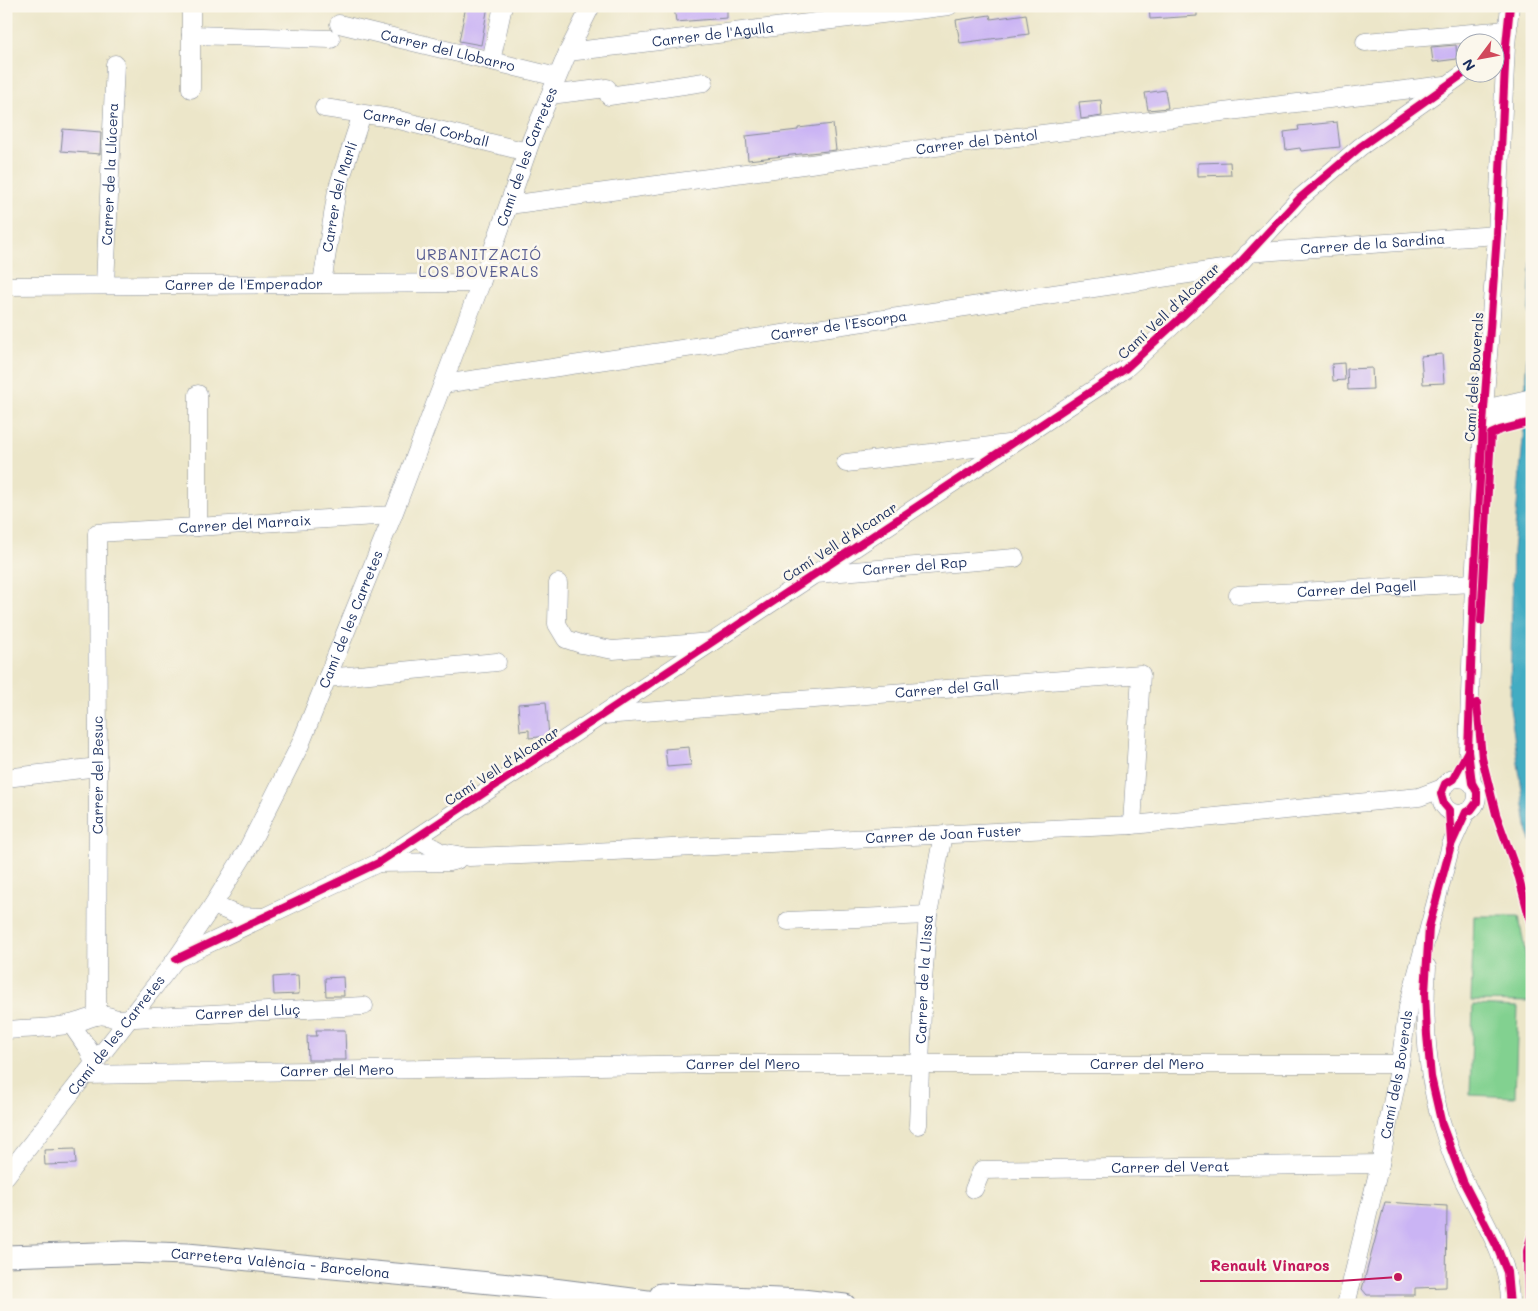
<svg xmlns="http://www.w3.org/2000/svg" width="1538" height="1311" viewBox="0 0 1538 1311" font-family="Mali,sans-serif">
  <style>
    .green { fill: #82d190; stroke: #4e8077 }
    .water { fill: #43acc2; stroke: #2f6e90 }
    .building { fill: #cab4f4 }
    .lines { fill: none; stroke-linecap: round; stroke-linejoin: round }
    .minor-casing { stroke: #848a94; stroke-width: 19 }
    .major-casing { stroke: #848a94; stroke-width: 23 }
    .minor { stroke: #fff; stroke-width: 18 }
    .major { stroke: #fff; stroke-width: 21 }
    .cycleway-casing { stroke: #fbf7ec; stroke-width: 11 }
    .cycleway { stroke: #d6006c; stroke-width: 8 }
    .labels { text-anchor: middle; stroke-width: 5; stroke-linejoin: round; paint-order: stroke }
    .street-label { font-size: 14px; fill: #1b2f5e; stroke: #fbf7ec }
    .neighbourhood-label { font-size: 15px; letter-spacing: 1px; fill: #585e92; stroke: #fbf7ec }
    .leader { fill: none; stroke: #c2185b; stroke-width: 2 }
    .callout-dot { fill: #c2185b; stroke: #fbf7ec; stroke-width: 2 }
    .callout-label { font-size: 15px; text-anchor: middle; font-weight: bold; fill: #c2185b; stroke: #fbf7ec; stroke-width: 5; stroke-linejoin: round; paint-order: stroke }
  </style>
  <rect width="100%" height="100%" fill="#fbf7ec"/>
  <filter id="ink" filterUnits="userSpaceOnUse"><feTurbulence type="fractalNoise" baseFrequency=".02" numOctaves="2"/><feDisplacementMap in="SourceGraphic" scale="10" xChannelSelector="R" yChannelSelector="G"/><feConvolveMatrix kernelMatrix="1 2 1 2 8 2 1 2 1" color-interpolation-filters="sRGB"/></filter>
  <filter id="wash" filterUnits="userSpaceOnUse"><feTurbulence type="fractalNoise" baseFrequency=".0096" numOctaves="4" result="noise"/><feDisplacementMap in="SourceGraphic" scale="20" xChannelSelector="R" yChannelSelector="G"/><feGaussianBlur stdDeviation="1.12" result="paint"/><feColorMatrix in="noise" values="0 0 0 0 0 0 0 0 0 0 0 0 0 0 0 0 0 1.4 0 .05"/><feComposite in="paint" operator="in"/></filter>
  <g filter="url(#wash)">
    <rect width="100%" height="100%" fill="#ece6c9"/>
    <path class="green" d="M1474,916H1519L1532,993V1002L1471,1001Z
      M1473,1005L1518,1007L1515,1097L1470,1095Z"/>
    <path class="water" d="M1532,245V843L1528,833L1510,707L1513,551L1523,439Z"/>
    <g id="blocks">
      <path class="building" d="M466,6H488L481,45L459,41Z
        M674,6H727V18L676,22Z
        M1149,6H1197V16L1150,19Z
        M1026,14L1029,34L960,43L956,20L990,15L991,19Z
        M1456,45L1457,59L1433,62L1431,47Z
        M1165,90L1168,108L1148,110L1145,93Z
        M1101,100L1102,116L1081,119L1079,102Z
        M1337,122L1340,147L1301,151L1300,148L1286,150L1284,132L1299,130L1298,126Z
        M833,124L836,150L748,160L746,136L798,130V128Z
        M63,129L101,132L100,154L61,151Z
        M1230,162L1231,175L1198,176V163Z
        M1442,354L1444,383L1423,384L1421,356Z
        M1344,363L1345,380L1333,381L1332,364Z
        M1372,368L1373,389L1348,390L1347,369Z
        M546,702L549,736L529,738V730L520,731L518,704Z
        M689,747L691,765L667,767L665,749Z
        M298,975L299,994L274,995L273,977Z
        M343,977L344,996H326L325,978Z
        M316,1030H345L346,1060H308L307,1036H317Z
        M75,1149L76,1164L45,1165L44,1150Z
        M1385,1202L1447,1206L1446,1287L1415,1288V1295H1367L1362,1289Z"/>
    </g>
  </g>
  <g filter="url(#ink)">
    <use href="#blocks" fill-opacity="0" stroke="#848a94" stroke-width="1"/>
    <g class="lines">
      <defs>
        <g id="minor">
          <path d="M191,6V89"/>
          <path id="s1" d="M339,24L557,77"/>
          <path d="M191,35L331,39"/>
          <path d="M1365,42L1508,30"/>
          <path id="s2" d="M568,52L949,6"/>
          <path d="M491,61L503,6"/>
          <path d="M550,95L607,88L609,96L704,82"/>
          <path id="s3" d="M324,108L391,118L527,152"/>
          <path id="s4" d="M509,205L943,146L1445,85"/>
          <path id="s5" d="M1248,253L1497,235"/>
          <path id="s6" d="M322,283L337,190L362,114"/>
          <path id="s7" d="M105,284L115,64"/>
          <path id="s8" d="M6,286L481,283"/>
          <path id="s9" d="M443,384L1236,267"/>
          <path d="M1484,409L1532,398"/>
          <path d="M1483,427L1532,415"/>
          <path d="M846,463L1008,444"/>
          <path d="M198,527V394"/>
          <path id="s10" d="M816,574L1015,558"/>
          <path d="M558,583L557,624L566,639L581,644L613,650L711,642"/>
          <path id="s11" d="M1238,595L1474,583"/>
          <path d="M327,678L497,662"/>
          <path id="s12" d="M604,715L1141,674L1132,825"/>
          <circle cx="1459" cy="796" r="18"/>
          <path d="M6,778L98,767"/>
          <path d="M1472,783L1468,751L1474,583L1484,409L1497,235L1506,45L1510,6"/>
          <path id="s13" d="M416,838L441,852L469,857L573,853L1132,825L1419,797L1443,788"/>
          <path d="M378,863L449,862L457,860"/>
          <path d="M213,905L240,916L261,917"/>
          <path d="M788,921L928,915"/>
          <path d="M176,959L378,863L1125,369L1236,267L1300,198L1360,147L1466,72"/>
          <path d="M1427,967C1422,1030 1429,1095 1452,1154C1470,1203 1511,1251 1510,1305"/>
          <path id="s14" d="M97,1016L98,767L97,533L393,515"/>
          <path d="M71,1024L89,1050L94,1064"/>
          <path id="s15" d="M6,1030C27,1028 50,1029 70,1024C88,1021 97,1010 116,1019L364,1006"/>
          <path id="s16" d="M85,1075L708,1064H1400"/>
          <path id="s17" d="M918,1125L923,981L928,915L943,834"/>
          <path id="s18" d="M6,1176L176,959L213,905L247,850L300,745L393,515L481,283L532,138L568,52L591,6"/>
          <path id="s19" d="M974,1189L982,1170L1380,1164"/>
          <path id="s20" d="M1346,1305L1380,1164L1400,1064L1408,1007L1451,845L1466,812"/>
        </g>
        <g id="major">
          <path id="s21" d="M6,1256L126,1252L187,1254L553,1289L679,1305"/>
          <path d="M661,1294L802,1300L845,1305"/>
        </g>
      </defs>
      <use href="#minor" class="minor-casing"/>
      <use href="#major" class="major-casing"/>
      <use href="#minor" class="minor"/>
      <use href="#major" class="major"/>
      <defs>
        <path id="cycleway" d="M1481,621L1491,434L1500,430L1532,422
          M1477,703L1482,758L1496,814L1519,878L1532,928
          M1451,842L1449,810L1444,804L1441,794L1445,784L1453,779L1468,751
          M176,959L378,863L1125,369L1236,267L1300,198L1360,147L1466,72
          M1510,1305L1507,1272L1497,1247L1463,1181L1442,1125L1431,1077L1427,1035L1425,993L1429,927L1451,845L1466,812L1471,810L1477,802V792L1472,783L1468,751L1474,583L1484,409L1497,235L1506,45L1510,6
          M1528,1305L1527,1251L1532,1233"/>
      </defs>
      <use href="#cycleway" class="cycleway-casing"/>
      <use href="#cycleway" class="cycleway"/>
    </g>
  </g>
  <g class="labels">
    <g class="street-label">
      <text dy="5" stroke="none"><textPath href="#s2" startOffset="146">Carrer de l'Agulla</textPath></text>
      <text dy="5" stroke="none"><textPath href="#s1" startOffset="112">Carrer del Llobarro</textPath></text>
      <text dy="5" stroke="none"><textPath href="#s3" startOffset="104">Carrer del Corball</textPath></text>
      <text dy="5" stroke="none"><textPath href="#s4" startOffset="472">Carrer del Dèntol</textPath></text>
      <text dy="5" stroke="none"><textPath href="#s18" startOffset="1154">Camí de les Carretes</textPath></text>
      <text dy="5" stroke="none"><textPath href="#s7" startOffset="110">Carrer de la Llúcera</textPath></text>
      <text dy="5" stroke="none"><textPath href="#s6" startOffset="88">Carrer del Marlí</textPath></text>
      <text dy="5" stroke="none"><textPath href="#s5" startOffset="125">Carrer de la Sardina</textPath></text>
      <text dy="5" stroke="none"><textPath href="#s8" startOffset="238">Carrer de l'Emperador</textPath></text>
      <text transform="translate(1169 311) rotate(-43)" y="5">Camí Vell d'Alcanar</text>
      <text dy="5" stroke="none"><textPath href="#s9" startOffset="400">Carrer de l'Escorpa</textPath></text>
      <text transform="translate(1474 377) rotate(-86)" y="5">Camí dels Boverals</text>
      <text dy="5" stroke="none"><textPath href="#s14" startOffset="631">Carrer del Marraix</textPath></text>
      <text transform="translate(840 542) rotate(-33)" y="5">Camí Vell d'Alcanar</text>
      <text dy="5" stroke="none"><textPath href="#s10" startOffset="99">Carrer del Rap</textPath></text>
      <text dy="5" stroke="none"><textPath href="#s11" startOffset="119">Carrer del Pagell</textPath></text>
      <text dy="5" stroke="none"><textPath href="#s18" startOffset="659">Camí de les Carretes</textPath></text>
      <text dy="5" stroke="none"><textPath href="#s12" startOffset="344">Carrer del Gall</textPath></text>
      <text transform="translate(502 766) rotate(-33)" y="5">Camí Vell d'Alcanar</text>
      <text dy="5" stroke="none"><textPath href="#s14" startOffset="241">Carrer del Besuc</textPath></text>
      <text dy="5" stroke="none"><textPath href="#s13" startOffset="532">Carrer de Joan Fuster</textPath></text>
      <text dy="5" stroke="none"><textPath href="#s17" startOffset="146">Carrer de la Llissa</textPath></text>
      <text dy="5" stroke="none"><textPath href="#s15" startOffset="244">Carrer del Lluç</textPath></text>
      <text dy="5" stroke="none"><textPath href="#s18" startOffset="179">Camí de les Carretes</textPath></text>
      <text dy="5" stroke="none"><textPath href="#s16" startOffset="1062">Carrer del Mero</textPath></text>
      <text dy="5" stroke="none"><textPath href="#s16" startOffset="658">Carrer del Mero</textPath></text>
      <text dy="5" stroke="none"><textPath href="#s16" startOffset="252">Carrer del Mero</textPath></text>
      <text dy="5" stroke="none"><textPath href="#s20" startOffset="236">Camí dels Boverals</textPath></text>
      <text dy="5" stroke="none"><textPath href="#s19" startOffset="209">Carrer del Verat</textPath></text>
      <text dy="5" stroke="none"><textPath href="#s21" startOffset="275">Carretera València - Barcelona</textPath></text>
    </g>
    <g class="neighbourhood-label">
      <text x="479" y="260">URBANITZACIÓ<tspan x="479" dy="17">LOS BOVERALS</tspan></text>
    </g>
  </g>
  <path class="leader" d="M1398 1277L1339 1281H1200"/>
  <circle class="callout-dot" cx="1398" cy="1277" r="5"/>
  <g class="callout-label">
    <text x="1270" y="1271">Renault Vinaros</text>
  </g>
  <rect width="1538" height="1311" fill="none" stroke="#fbf7ec" stroke-width="25"/>
  <g transform="translate(1480 58) rotate(238)"><circle r="24" fill="#fbf7ec" stroke="#a1a7b3"/>
  <path d="M0-4L9 19L0 12L-9 19Z" fill="#d1495b"/>
  <text y="-8" font-size="14" font-weight="bold" text-anchor="middle" fill="#1b2f5e">N</text>
  </g>
</svg>
